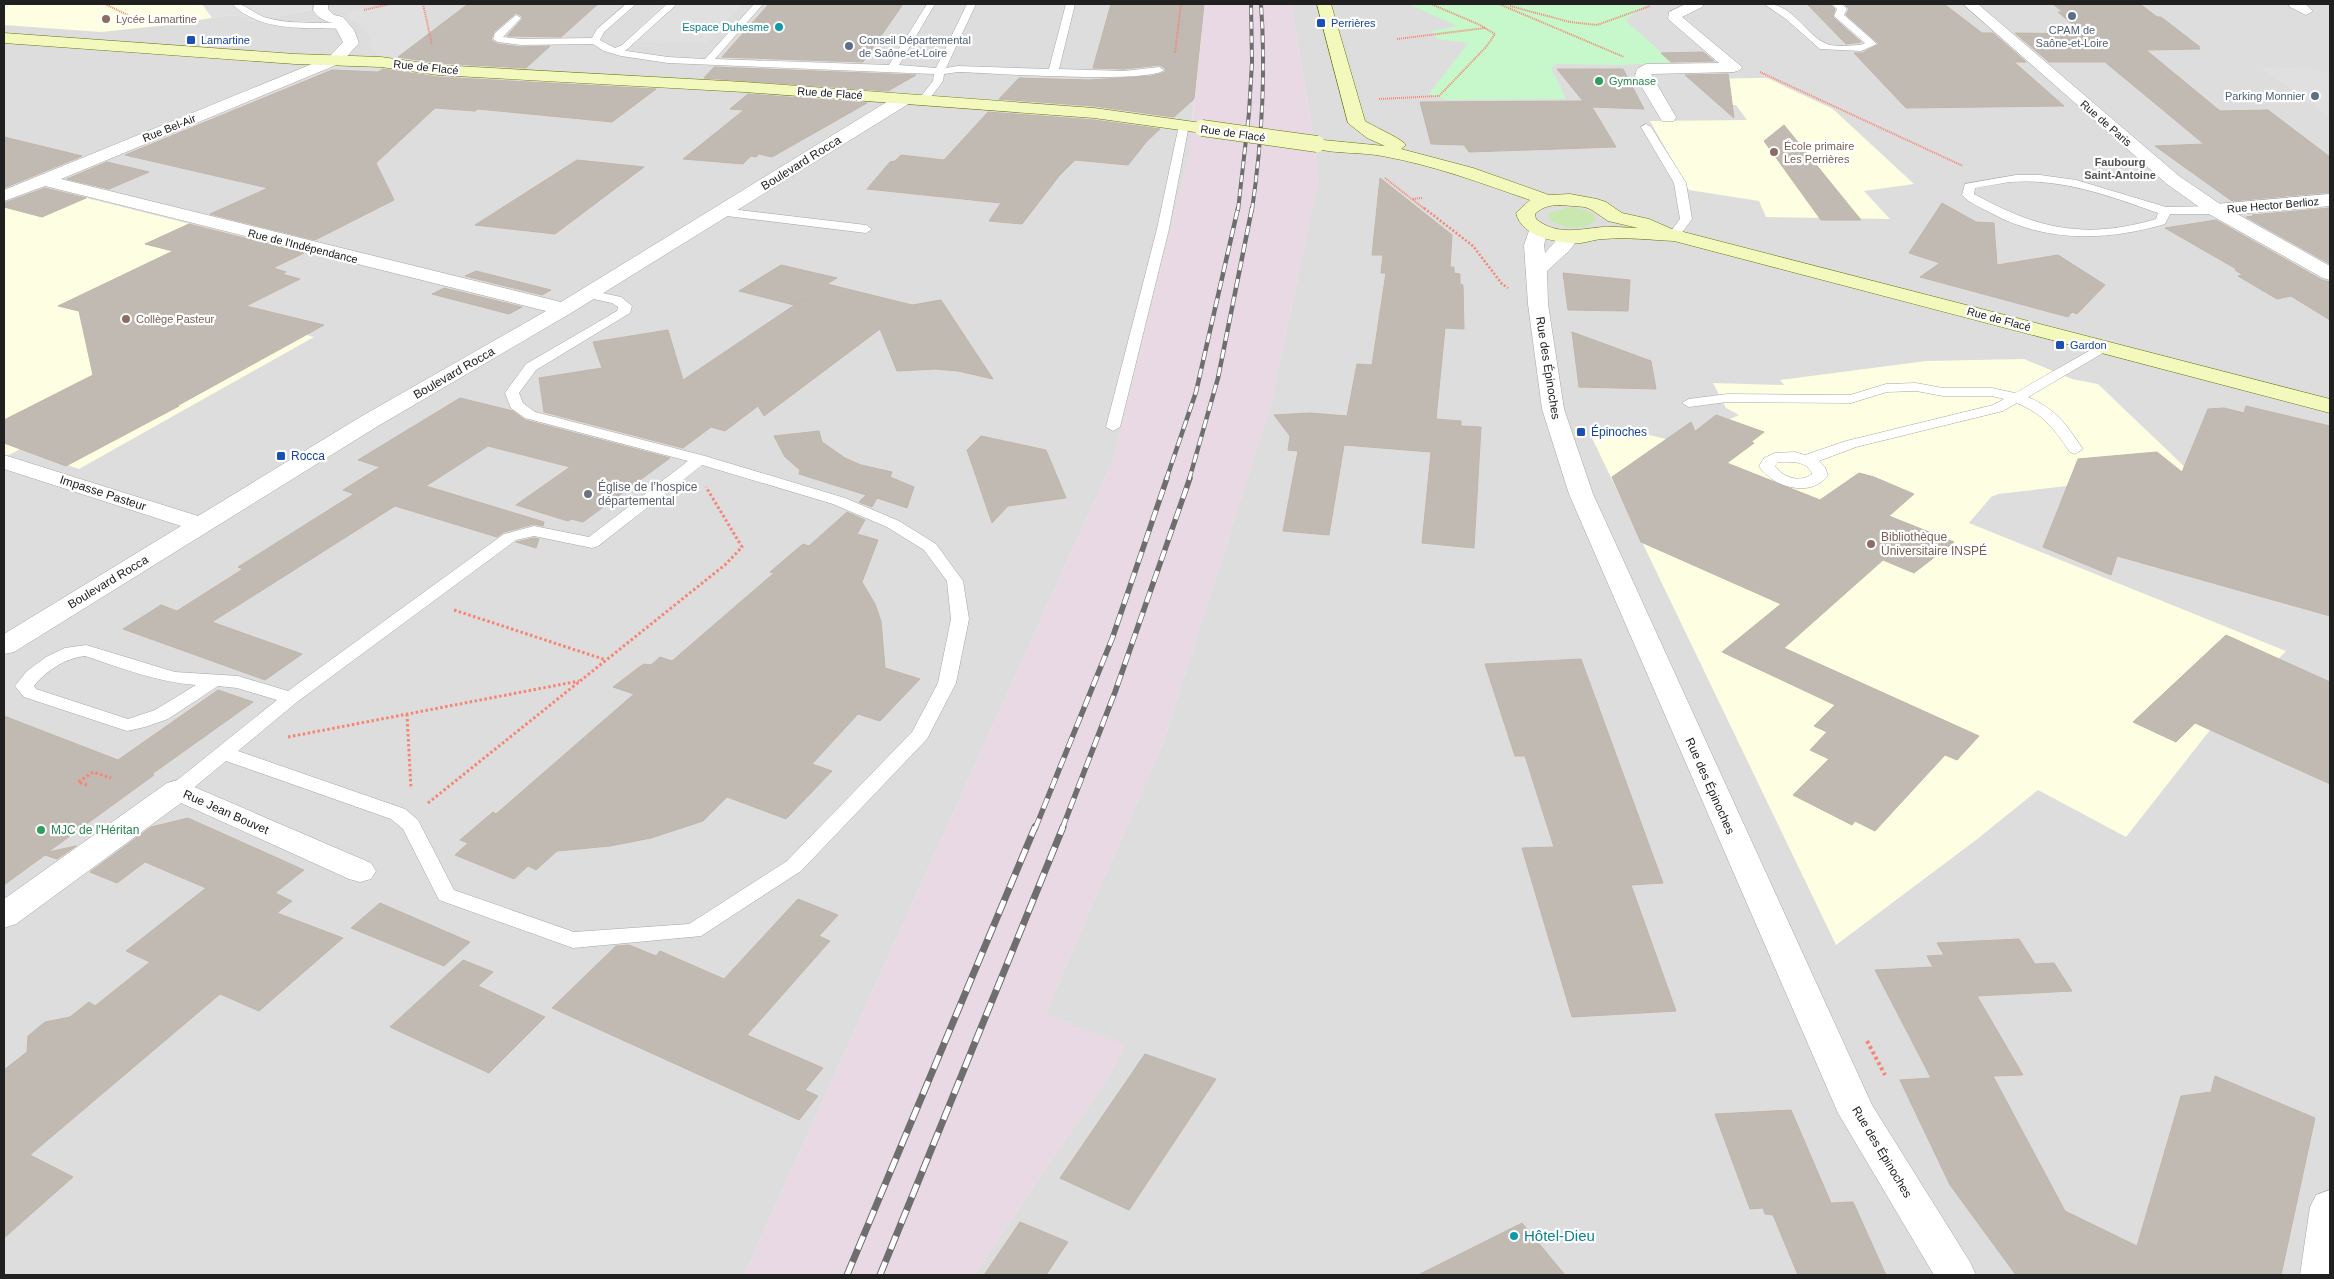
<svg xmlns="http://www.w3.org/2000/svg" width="2334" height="1279" viewBox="0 0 2334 1279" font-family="Helvetica,sans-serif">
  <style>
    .residential { fill: #dedddd }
    .industrial { fill: #e9d9e5 }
    .education { fill: #fdfee2 }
    .grass { fill: #c9e8af }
    .park { fill: #c6f8cc }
    .parking { fill: #e0e0e0 }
    .building { fill: #c1bab3; stroke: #c2b5a9 }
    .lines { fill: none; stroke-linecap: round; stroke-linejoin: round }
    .service-casing { stroke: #a7a7a7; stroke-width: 1 }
    .minor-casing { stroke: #a7a7a7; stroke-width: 1 }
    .tertiary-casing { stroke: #a7a7a7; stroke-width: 1 }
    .secondary-casing { stroke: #667608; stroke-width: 1 }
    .path-far3 { stroke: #f68573; stroke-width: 2; stroke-dasharray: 1 1; stroke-linecap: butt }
    .path-far2 { stroke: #f68573; stroke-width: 2.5; stroke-dasharray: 2 2; stroke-linecap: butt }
    .path-far1 { stroke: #f68573; stroke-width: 3; stroke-dasharray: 2.5 2.5; stroke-linecap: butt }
    .path { stroke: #f68573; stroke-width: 4; stroke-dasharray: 3 3; stroke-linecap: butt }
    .service { fill: #fff; fill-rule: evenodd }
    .minor { fill: #fff; fill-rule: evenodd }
    .tertiary { fill: #fff; fill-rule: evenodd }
    .secondary { fill: #f3f8bd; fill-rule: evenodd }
    .rail-far3-casing { stroke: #6e6e6e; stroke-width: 4 }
    .rail-far2-casing { stroke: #6e6e6e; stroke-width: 4.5 }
    .rail-far1-casing { stroke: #6e6e6e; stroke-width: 5.5 }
    .rail-casing { stroke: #6e6e6e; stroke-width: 7 }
    .rail-far3 { stroke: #fff; stroke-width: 2.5; stroke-dasharray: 7; stroke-linecap: butt }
    .rail-far2 { stroke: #fff; stroke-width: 3; stroke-dasharray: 9; stroke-linecap: butt }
    .rail-far1 { stroke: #fff; stroke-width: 4; stroke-dasharray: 11; stroke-linecap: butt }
    .rail { stroke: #fff; stroke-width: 5; stroke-dasharray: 14; stroke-linecap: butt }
    .secondary-bridge-casing { stroke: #667608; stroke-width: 17; stroke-linecap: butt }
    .secondary-bridge { stroke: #f3f8bd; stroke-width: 16 }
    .service-dot { fill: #5c6f8a; stroke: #fff; stroke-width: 2 }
    .education-dot { fill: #8d6e63; stroke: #fff; stroke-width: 2 }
    .transit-dot { fill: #1a4fb4; stroke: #fff; stroke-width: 2 }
    .culture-dot { fill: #0f9aa8; stroke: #fff; stroke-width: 2 }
    .leisure-dot { fill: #2e9e5b; stroke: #fff; stroke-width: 2 }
    .worship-dot { fill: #6b7280; stroke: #fff; stroke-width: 2 }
    .labels { text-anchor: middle; stroke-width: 4.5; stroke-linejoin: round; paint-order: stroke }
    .far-education-label { font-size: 11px; fill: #785e54; stroke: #fff; text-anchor: start }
    .far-transit-label { font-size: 11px; fill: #164399; stroke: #fff; text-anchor: start }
    .far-culture-label { font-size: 11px; fill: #0d838f; stroke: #fff; text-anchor: end }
    .far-service-label { font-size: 11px; fill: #4e5e75; stroke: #fff }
    .far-street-label { font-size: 11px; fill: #202020; stroke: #fff }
    .far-leisure-label { font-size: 11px; fill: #27864d; stroke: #fff; text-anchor: start }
    .far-neighbourhood-label { font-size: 11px; font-weight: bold; fill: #535353; stroke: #fff }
    .street-label { font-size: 12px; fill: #202020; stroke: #fff }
    .transit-label { font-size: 12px; fill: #164399; stroke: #fff; text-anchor: start }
    .worship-label { font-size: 12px; fill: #5b616d; stroke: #fff; text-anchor: start }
    .education-label { font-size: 12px; fill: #785e54; stroke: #fff; text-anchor: start }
    .leisure-label { font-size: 12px; fill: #27864d; stroke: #fff; text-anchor: start }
    .near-culture-label { font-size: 15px; fill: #0d838f; stroke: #fff; text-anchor: start }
  </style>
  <rect width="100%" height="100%" fill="#f0ede7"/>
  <path class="residential" d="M4,4H1205L1192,119L1202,128L1188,160L1114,458L744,1275H4Z
    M1291,4H2330V1275H974L1110,1074L1124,1045L1045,1014L1164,740L1271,403L1318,181L1314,140Z"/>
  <path class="industrial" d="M1205,4H1291L1314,140L1318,181L1271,403L1164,740L1045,1014L1125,1045L1110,1074L974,1275H744L1114,458L1188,160Z"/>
  <path class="education" d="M4,4H316L315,9L250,21L247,17L230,15L168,25L101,32L4,25Z
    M1751,78H1767L1833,109L1914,184L1864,191L1890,219L1766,217L1759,201L1689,190L1650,121L1747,120L1736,105H1719H1722L1712,79Z
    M46,188L291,249L184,301L314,337L79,469L20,449L4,458V205Z
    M2024,359L2072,379L2098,384L2190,472L1998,494L1991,497L1969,523L2286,651L2210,730L2126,837L2038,790L1976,840L1836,945L1591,436L1626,437L1637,432L1678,442L1716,415L1728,420L1739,415L1726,408L1713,383L1784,385L1780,380L1926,361Z"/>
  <path class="grass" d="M1566,208C1576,208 1593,209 1596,220C1585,232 1560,228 1549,219V213Z"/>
  <path class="park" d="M1408,4H1648L1625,20L1672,62L1623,65L1557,64L1551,68L1566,99L1446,100L1429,94L1468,43L1437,39L1432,31L1457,26Z"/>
  <path class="parking" d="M202,4H315V9L250,21L247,17L230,15L212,18Z
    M382,4H423L438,70L381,62L369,45L370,36L359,24L347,17L354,11Z
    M662,4H741L707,43L627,41Z
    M2260,67L2318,69L2330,75V117Z"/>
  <path class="building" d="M468,4H598L561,37L507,36L522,19V16L516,13L494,32L491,40L498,44L521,47L550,46L526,68L438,63L398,57Z
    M769,4H903L863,62L722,57Z
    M1111,4H1204L1194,99L1174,117L1094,106L999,99L1019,78L1089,80L1152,76L1165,72V68L1159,65L1124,69L1093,68Z
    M1807,4H1830L1835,9L1833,17L1861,42L1846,44Z
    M1844,4H1944L1982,33H1993L2026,62H2014L2064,106L1906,108L1854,53H1862L1879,44L1846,15L1849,9Z
    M2053,4H2140L2157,17H2161L2200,47H2197L2200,49L2146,50L2220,111L2268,110L2330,157V192L2232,201L2155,146L2204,144L2105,62H2049L2015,33L2084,34L2058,12H2063Z
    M1703,52L1714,61L1671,62L1661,53Z
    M714,67L916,75L888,91L704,78Z
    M383,69L438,77L656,89L612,122L478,109L475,111L435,108L376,163L394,200L315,240L210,214L268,188L125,155L332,70L378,72Z
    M1557,69H1623L1644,109L1592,107L1616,147L1469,152L1464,145L1431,144L1420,102L1583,101Z
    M1728,74L1729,80L1734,118L1685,75Z
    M748,94L867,103L772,157L759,154L756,157L751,156L743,164L683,159L744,110L730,109Z
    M988,112L1094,120L1160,129L1147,141L1128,165L1075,160L1059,176L1022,224L989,221L1001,203L867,189L890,162L895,161L901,155L944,160Z
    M1784,125L1861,220H1821L1764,141Z
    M4,137L82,156L4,188Z
    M577,160L644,167L555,234L475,225Z
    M107,162L149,172L109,189L67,179Z
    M1380,178L1452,235L1450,267H1454V273L1460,274V284L1463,285L1464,329L1445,328L1436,419L1461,421V426L1481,427L1474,548L1422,543L1431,452L1344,445L1329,535L1283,531L1298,451L1288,450L1290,436L1274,415L1310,413L1347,416L1357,364L1372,365L1386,273H1381L1383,255H1372Z
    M45,188L86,198L42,217L4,207V203Z
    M1942,203L1976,222L1994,223L1997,265L2058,255L2105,285L2077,314L2072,312L2068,317L1920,277L1940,263L1909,253Z
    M2330,208V264L2246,217L2254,216L2252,215Z
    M2216,220L2322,280L2330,282V320L2291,296L2277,299L2238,276L2243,275L2235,270H2238L2165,228Z
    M189,224L304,253L273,268L286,272L282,274L300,279L246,306L324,325L177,406H179L66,466L4,443V420L93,375L79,311L58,306L173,251L145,244Z
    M781,265L837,278L827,284L912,305L941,300L993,379L958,371L935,369L897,371L880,329L764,416L758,406L725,431L711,427L683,448L544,412L539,378L602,368L593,342L668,330L683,380L805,298L794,305L739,291Z
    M476,271L551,290L542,295L465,276Z
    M1563,273L1630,280L1628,311L1568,310Z
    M444,288L522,307L509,314L432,294Z
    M1572,332L1651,361L1656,389L1579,387Z
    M460,398L513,411L525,420L670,458L583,522L571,519L568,521L516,505L570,467L488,446L426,486L544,522L543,526L534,524L504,532L497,537L395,506L212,622L302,654L265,680L123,629L161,605L177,611L243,569L238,567L354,494L343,490L380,467L358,460Z
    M2246,406L2330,426V616L2117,556L2111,575L2043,547L2078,459L2157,452L2182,472L2208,409L2224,408L2244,413Z
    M1716,415L1764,432L1751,442L1754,443L1727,463L1820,500L1859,473L1874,477L1914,494L1889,516L1954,542L1914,573L1883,560L1784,648L1979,736L1957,760L1945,755L1875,831L1855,821L1852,825L1793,795L1829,759L1810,750L1827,732L1814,726L1835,705L1722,652L1781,604L1641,542L1612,477L1691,422L1695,431Z
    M819,431L822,442L845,458L861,465L892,472L890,477L914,487L907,508L877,498L872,507L859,502L866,495L799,474L800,470L785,457L774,436Z
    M981,436L1046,450L1066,498L1008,506L992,523L967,450Z
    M847,512L865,520L857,534L878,540L862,582L875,604L881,621L885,668L920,679L880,721L858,714L812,764L832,771L786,819L727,797L703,821L651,838L610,846L557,851L536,870L528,866L514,879L455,855L468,843L460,840L493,812L496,814L634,694L613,687L638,668L644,664L651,665L660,657L672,661L774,573L770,572L803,544L809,546Z
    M534,538L539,539L536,548L516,542Z
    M2226,635L2330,682V784L2195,723L2176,742L2133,722Z
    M1581,659L1663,883L1631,885L1676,1011L1572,1017L1522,848L1554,847L1525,756H1515L1485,664Z
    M218,690L253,702L152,774L154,775L48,852L76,846L57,859L45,855L4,885V716L118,760Z
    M188,818L304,870L275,893L292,901L277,913L343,938L259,1011L220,994L30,1155L73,1177L4,1238V1070L27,1052L28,1036L45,1022L70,1017L89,1002L95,1006L150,962L126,951L206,888L145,862L117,883L90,872L151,827Z
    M798,899L838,915L819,936L830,941L747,1035L823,1068L805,1090L818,1096L799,1120L552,1008L616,946L629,945L656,956L660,951L724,979Z
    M380,903L470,942L444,966L351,928Z
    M2019,939L2035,964L2054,963L2072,991L1977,996L2023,1075L1993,1076L2065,1211L2137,1246L2181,1096L2211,1092L2215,1076L2315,1118L2281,1275H2016L1950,1185L1900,1080L1931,1078L1875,970L1933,967L1927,956L1944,955L1937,943Z
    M463,960L493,972L478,986L545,1017L489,1073L390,1027Z
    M1145,1054L1216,1079L1129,1210L1060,1178Z
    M1791,1110L1831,1203L1853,1202L1886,1275H1798L1773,1215L1765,1214L1763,1208L1750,1209L1715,1114Z
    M1020,1222L1068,1242L1046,1275H984Z
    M1522,1223L1565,1275H1418Z"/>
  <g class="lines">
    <defs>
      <path id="service" d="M232,4C247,3 252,13 264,17C288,25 319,22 344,23L349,26L344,29C308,27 260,33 232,4Z
        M626,4H636L604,32L600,40L615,48L622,45L667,4H677L625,51H627L668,57L705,59L754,4H763L715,59L889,65L927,4H935L899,65L936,68L967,4H976L946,68L958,66L1049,69L1066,4H1075L1059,69L1124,71L1159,67L1164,70C1149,84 988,73 958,72L944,74L943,81L927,102L923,103L918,100L933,81L934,74L668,63L621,56L604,51L593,44L521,45L498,42L493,39L495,33L516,15L521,18L503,37L521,39L592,38L597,29Z
        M1764,4C1792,2 1804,33 1825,43C1833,48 1851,45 1860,45L1865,43L1834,16L1837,9L1832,4H1842L1847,9L1844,15L1877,44L1861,51L1820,49L1786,19Z
        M1184,122L1189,125L1169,229L1120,427L1113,431L1106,427L1157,229L1179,125Z
        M1646,124L1651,127L1686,183L1692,219L1678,238L1674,239L1668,235L1680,219L1674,183L1641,127Z
        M2016,175H2040L2076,180L2166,207L2216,206L2222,210L2216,214H2170L2165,224C2107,241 2046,243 1991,213C1982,208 1969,203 1962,195L1965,184ZM2010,182C2061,178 2110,196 2158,213L2156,219C2085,240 2037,229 1974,194L1975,188Z
        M722,208L866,225L872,229L866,233L718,215L716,212L718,209Z
        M589,290L621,297L632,306L630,313L536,370L519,393L523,403L535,412L705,456L845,498L899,521L936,544L963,581L969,619L956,683L927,739L801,871L701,936L573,948L439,900L403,829L391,819L226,761L185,795L178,797L171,795L168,790L171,785L277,700L237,688L218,686L168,719L145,727L127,731L24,697L15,686L27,671L46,657L65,648L86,645L175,672L238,676L288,691L504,534L534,526L589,537L688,461L525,418L511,408L505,393L526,364L617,311L618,307L612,303L584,297L582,294L584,291ZM702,465L833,504L887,527L924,550L947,581L951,619L938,683L912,732L787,861L689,924L574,932L454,890L418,820L405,809L238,751L297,702L516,540L534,536L592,548L598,546ZM85,656C121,668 157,682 196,685L155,710L128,719L36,689L34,686C46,671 65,658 85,656Z
        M2103,343L2108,344L2110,347L2108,350L2028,397C2057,410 2065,423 2083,449L2075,454L2070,452C2052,427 2046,416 2017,403L2003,411L1856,447L1819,461L1825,467L1828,475C1811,499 1772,487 1759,466L1764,458L1775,453L1795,452L1805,455L1846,441L1993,405L2004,399L1992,396H1943L1916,391L1887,392L1851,403L1727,402L1689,407L1682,403L1689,399L1727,394L1850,395L1886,384L1916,383L1943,388H1992L2015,393ZM1778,462C1789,462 1808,460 1812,474C1800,483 1783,478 1775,466Z"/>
      <path id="minor" d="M314,4H328V9L334,15L343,17L354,30L359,43L341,63L61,179L561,302L898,95H910L912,99L910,103L571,313L378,426L14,652L4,654V634L181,526L4,469V455L198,516L362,416L546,311L45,186L4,201V190L329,57L343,42L333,23C324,21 318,18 313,10Z
        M1686,4H1704L1702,7L1682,17L1742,67L1740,70L1734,72L1651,74L1676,117L1674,121H1662L1635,76L1637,69L1646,64L1719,63L1668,19L1669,12Z
        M2288,4H2305L2313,11L2306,15L2290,7Z
        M2330,194V206L2216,216L2209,214L2207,210L2209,206L2216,204Z
        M178,780L371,863L376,871L371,879L360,882L349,879L181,803L16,924L4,928V899L167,783Z
        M2330,1190V1275H2300L2310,1207L2316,1195Z"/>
      <path id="tertiary" d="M1963,4H1978L2179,176L2223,206L2330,266V280L2323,278L2209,214L2167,184Z
        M1538,223L1545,225L1548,229L1544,245L1545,253C1556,243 1561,228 1577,232L1580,236L1570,250L1547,271L1548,304L1564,409L1593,494L1872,1105L1970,1262L1976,1275H1934L1838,1113L1569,494L1542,409L1528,304L1524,245L1531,225Z"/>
      <path id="secondary" d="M1317,4H1331L1365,121C1374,127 1401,138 1406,145L1401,149L1473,168L1549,195L1570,194L1597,199L1606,202L1622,213L1649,219L1672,229L2330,399V413L1674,241C1651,240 1627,237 1604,239C1596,239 1588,242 1581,243C1558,243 1522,238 1516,213L1530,200C1481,183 1433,165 1382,156C1361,152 1338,154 1317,149L1314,145L1317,141L1323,140L1385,146L1367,138L1348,123ZM1560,205L1585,207L1592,210L1608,221L1638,228C1627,228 1615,226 1603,227C1579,229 1557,236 1536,219L1535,214C1542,207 1550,205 1560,205Z
        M4,33L295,54L381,57L438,65L744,82L1094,108L1202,123L1208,124L1211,128L1208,132L1202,133L1094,118L744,92L438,75L381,67L295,64L4,43Z"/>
    </defs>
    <use href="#service" class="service-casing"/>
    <use href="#minor" class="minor-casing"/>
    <use href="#tertiary" class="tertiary-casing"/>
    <use href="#secondary" class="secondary-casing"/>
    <path class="path-far3" d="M105,4L140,21
      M423,4L432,45
      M1499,4L1624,57
      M1510,6L1570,22L1597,25L1650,6
      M364,10L390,4
      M1397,39L1485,28
      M1175,53L1181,4
      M1760,72L1963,166
      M1379,99L1439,96L1486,47L1495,34L1480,25L1431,4
      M1385,178L1426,210
      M1413,199L1422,198"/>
    <path class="path-far2" d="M1424,208L1473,246L1502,284L1508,288"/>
    <path class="path-far1" d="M454,610L606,660
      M407,714L411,789
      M288,737L579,681
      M87,785L78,782L93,772L111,778
      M428,803L726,564L742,547L706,487"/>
    <path class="path" d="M1867,1041L1885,1075"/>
    <use href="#service" class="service"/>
    <use href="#minor" class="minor"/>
    <use href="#tertiary" class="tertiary"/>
    <use href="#secondary" class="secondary"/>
    <defs>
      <path id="rail-far3" d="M1238,210L1249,113L1252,62L1251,4
        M1252,210C1262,141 1266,73 1261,4"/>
      <path id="rail-far2" d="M1166,480L1196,392L1238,208
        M1189,480L1218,378L1252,208"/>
      <path id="rail-far1" d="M1035,829L1112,639L1167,478
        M1062,829L1115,692L1190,478"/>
      <path id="rail" d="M847,1275L1035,827
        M880,1275L1063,827"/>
    </defs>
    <use href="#rail-far3" class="rail-far3-casing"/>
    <use href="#rail-far2" class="rail-far2-casing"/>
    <use href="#rail-far1" class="rail-far1-casing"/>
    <use href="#rail" class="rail-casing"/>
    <use href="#rail-far3" class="rail-far3"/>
    <use href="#rail-far2" class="rail-far2"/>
    <use href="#rail-far1" class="rail-far1"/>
    <use href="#rail" class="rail"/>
    <defs>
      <path id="secondary-bridge" d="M1202,128L1317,144"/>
    </defs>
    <use href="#secondary-bridge" class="secondary-bridge-casing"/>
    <use href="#secondary-bridge" class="secondary-bridge"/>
  </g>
  <g class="service-dot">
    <circle cx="2072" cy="16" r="5"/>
    <circle cx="849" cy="46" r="5"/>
    <circle cx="2315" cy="96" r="5"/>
  </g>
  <g class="education-dot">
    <circle cx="106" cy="19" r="5"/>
    <circle cx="1774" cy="152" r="5"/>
    <circle cx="126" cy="319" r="5"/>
    <circle cx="1871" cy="544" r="5"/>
  </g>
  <g class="transit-dot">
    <rect x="1316" y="18" width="10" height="10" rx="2.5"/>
    <rect x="186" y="35" width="10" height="10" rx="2.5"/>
    <rect x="2055" y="340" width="10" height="10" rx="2.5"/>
    <rect x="1576" y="427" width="10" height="10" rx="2.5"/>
    <rect x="276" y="451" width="10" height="10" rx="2.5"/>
  </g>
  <g class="culture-dot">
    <circle cx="779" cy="27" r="5"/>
    <circle cx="1514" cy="1236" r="5"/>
  </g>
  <g class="leisure-dot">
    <circle cx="1599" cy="81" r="5"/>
    <circle cx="41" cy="830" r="5"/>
  </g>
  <circle class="worship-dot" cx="588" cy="494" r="5"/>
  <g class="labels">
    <g class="far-education-label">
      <text x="116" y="23">Lycée Lamartine</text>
      <text x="1784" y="150">École primaire<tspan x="1784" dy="13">Les Perrières</tspan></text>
      <text x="136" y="323">Collège Pasteur</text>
    </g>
    <g class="far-transit-label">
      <text x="1331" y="27">Perrières</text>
      <text x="201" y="44">Lamartine</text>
      <text x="2070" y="349">Gardon</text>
    </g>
    <g class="far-culture-label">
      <text x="769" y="31">Espace Duhesme</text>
    </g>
    <g class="far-service-label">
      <text x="2072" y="34">CPAM de<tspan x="2072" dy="13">Saône-et-Loire</tspan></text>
      <text x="859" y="44" text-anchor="start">Conseil Départemental<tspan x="859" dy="13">de Saône-et-Loire</tspan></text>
      <text x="2305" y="100" text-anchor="end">Parking Monnier</text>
    </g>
    <g class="far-street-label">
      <text transform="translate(426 67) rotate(6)" y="4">Rue de Flacé</text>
      <text transform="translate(830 93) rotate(4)" y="4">Rue de Flacé</text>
      <text transform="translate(2106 123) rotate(41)" y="4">Rue de Paris</text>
      <text transform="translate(169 128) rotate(-22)" y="4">Rue Bel-Air</text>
      <text transform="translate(1233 133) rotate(8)" y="4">Rue de Flacé</text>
      <text transform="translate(2273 205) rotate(-5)" y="4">Rue Hector Berlioz</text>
      <text transform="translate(303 246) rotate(14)" y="4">Rue de l'Indépendance</text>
      <text transform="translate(1999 319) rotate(15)" y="4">Rue de Flacé</text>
    </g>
    <g class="far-leisure-label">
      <text x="1609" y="85">Gymnase</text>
    </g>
    <g class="far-neighbourhood-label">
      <text x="2120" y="166">Faubourg<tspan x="2120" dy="13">Saint-Antoine</tspan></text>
    </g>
    <g class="street-label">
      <text transform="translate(801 163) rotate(-32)" y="4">Boulevard Rocca</text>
      <text transform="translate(1548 368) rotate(81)" y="4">Rue des Épinoches</text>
      <text transform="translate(454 373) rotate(-30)" y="4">Boulevard Rocca</text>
      <text transform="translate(103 493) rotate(18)" y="4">Impasse Pasteur</text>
      <text transform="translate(108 582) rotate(-31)" y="4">Boulevard Rocca</text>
      <text transform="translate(1710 786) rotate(66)" y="4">Rue des Épinoches</text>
      <text transform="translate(226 812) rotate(24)" y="4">Rue Jean Bouvet</text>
      <text transform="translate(1882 1152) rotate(59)" y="4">Rue des Épinoches</text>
    </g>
    <g class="transit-label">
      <text x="1591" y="436">Épinoches</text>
      <text x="291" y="460">Rocca</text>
    </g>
    <g class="worship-label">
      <text x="598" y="491">Église de l’hospice<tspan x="598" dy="14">départemental</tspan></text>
    </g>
    <g class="education-label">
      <text x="1881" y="541">Bibliothèque<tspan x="1881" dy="14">Universitaire INSPÉ</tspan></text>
    </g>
    <g class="leisure-label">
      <text x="51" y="834">MJC de l'Héritan</text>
    </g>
    <g class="near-culture-label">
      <text x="1524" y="1241">Hôtel-Dieu</text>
    </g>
  </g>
  <rect width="2334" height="1279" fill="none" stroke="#202020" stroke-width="10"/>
</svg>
